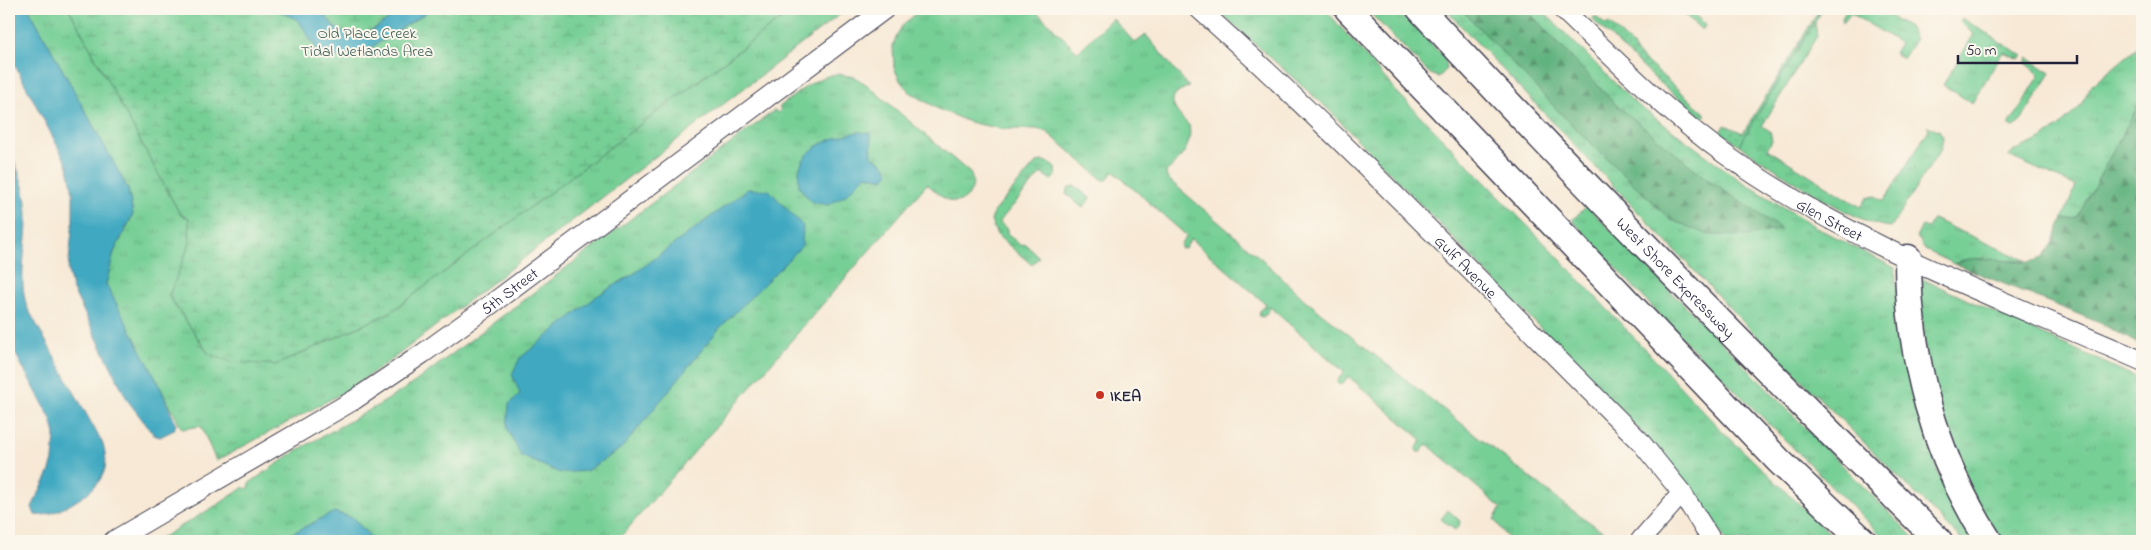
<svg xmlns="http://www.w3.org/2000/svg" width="2151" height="550" viewBox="0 0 2151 550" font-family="'Indie Flower',sans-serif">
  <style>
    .grass { fill: url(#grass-tufts); stroke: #4c7868; fill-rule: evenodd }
    .forest { fill: url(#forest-firs); stroke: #416a5c }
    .wetland { fill: url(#wetland-marsh); stroke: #4c7868 }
    .garden { fill: url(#garden-dots); stroke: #4c7868 }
    .water { fill: #41a9c1; stroke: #32667e }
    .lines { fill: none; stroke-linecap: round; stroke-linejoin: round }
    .minor-casing { stroke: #424052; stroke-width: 21 }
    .highway-casing { stroke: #424052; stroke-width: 29 }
    .minor { stroke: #fff; stroke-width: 19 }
    .highway { stroke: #fff; stroke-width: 26 }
    .poi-dot { fill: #c8321e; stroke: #fbf7ec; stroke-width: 2 }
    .labels { text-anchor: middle; stroke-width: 4; stroke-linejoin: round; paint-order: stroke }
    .park-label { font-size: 16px; fill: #3f5f5a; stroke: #fbf7ec }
    .street-label { font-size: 16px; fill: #22223b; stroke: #fbf7ec }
    .poi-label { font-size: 16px; font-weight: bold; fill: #22223b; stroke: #fbf7ec; text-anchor: start }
  </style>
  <defs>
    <pattern id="grass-tufts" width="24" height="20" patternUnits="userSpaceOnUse" patternTransform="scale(1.25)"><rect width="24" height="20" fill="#76cf95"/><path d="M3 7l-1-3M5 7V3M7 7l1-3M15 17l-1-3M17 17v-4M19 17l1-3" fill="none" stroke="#66b181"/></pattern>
    <pattern id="forest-firs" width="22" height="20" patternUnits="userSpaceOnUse" patternTransform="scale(1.25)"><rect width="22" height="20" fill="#60b27e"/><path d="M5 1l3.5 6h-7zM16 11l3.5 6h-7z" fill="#4f9068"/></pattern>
    <pattern id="wetland-marsh" width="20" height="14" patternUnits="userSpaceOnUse" patternTransform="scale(1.25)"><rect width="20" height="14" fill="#76cf95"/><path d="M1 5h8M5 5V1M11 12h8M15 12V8" fill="none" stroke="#66b181"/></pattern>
    <pattern id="garden-dots" width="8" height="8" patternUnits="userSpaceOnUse" patternTransform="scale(1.25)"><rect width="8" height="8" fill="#76cf95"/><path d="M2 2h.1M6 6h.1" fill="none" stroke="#66b181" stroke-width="1.8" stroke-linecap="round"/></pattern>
  </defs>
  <rect width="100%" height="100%" fill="#fbf7ec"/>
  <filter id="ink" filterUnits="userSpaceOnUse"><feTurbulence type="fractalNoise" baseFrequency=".02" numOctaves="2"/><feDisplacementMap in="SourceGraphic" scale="10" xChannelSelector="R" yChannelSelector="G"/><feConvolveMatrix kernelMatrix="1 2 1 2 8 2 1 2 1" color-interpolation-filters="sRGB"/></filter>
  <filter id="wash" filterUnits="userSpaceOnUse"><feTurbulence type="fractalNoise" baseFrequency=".0096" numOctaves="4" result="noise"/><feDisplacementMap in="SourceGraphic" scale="20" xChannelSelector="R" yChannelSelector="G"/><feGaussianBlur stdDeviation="1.12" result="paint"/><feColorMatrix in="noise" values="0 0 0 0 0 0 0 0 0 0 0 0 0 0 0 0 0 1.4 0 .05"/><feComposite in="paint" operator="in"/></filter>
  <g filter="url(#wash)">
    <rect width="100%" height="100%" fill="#f7e9d5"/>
    <path class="grass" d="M29,9H69L180,214L189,218L190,243L169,297L209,354L276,365L391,312L794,9H847L394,358L348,390L216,461L201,426L182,429L106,284L114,252L133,215L128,189Z
      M921,9H1034L1078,52L1112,18L1135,43L1146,35L1189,87C1161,95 1175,112 1189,125C1193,146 1181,158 1166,172L1167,178L1264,261L1305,300L1566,506L1607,534L1611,541H1510L1494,519L1501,508L1427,444L1421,452H1417L1416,449L1422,440L1348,376L1342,385L1338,384L1337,381L1344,372L1271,308L1269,307V310L1263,317L1259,316L1260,311L1266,304L1191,239L1185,249L1181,248V244L1187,236L1113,171L1107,180H1103L1047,132L1037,129H1001L969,122L938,109L910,92L901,82L894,68L893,44L902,26Z
      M1216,9H1325L1396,91L1559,258L1719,428L1838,541H1726L1707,509L1642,433L1328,109Z
      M1366,9H1398L1445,58L1447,69L1439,77L1430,74Z
      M1445,9H1541L1635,103L1738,179L1819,229L1895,268L1899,327L1914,398L1940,478L1976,541H1963L1742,321Z
      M1847,9H1878L1910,28L1915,40L1903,59L1894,53L1900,43L1851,13L1843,23L1842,18Z
      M1962,18L2023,56L2020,59L2003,52L1972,103L1943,85L1974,34L1960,22Z
      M1815,22L1817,36L1762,126L1770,131L1772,140L1767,149L1861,207L1867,198L1875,196L1884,201L1929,129L1927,126L1939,130L1943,137L1941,149L1891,227C1856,226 1771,166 1739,145Z
      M2142,44V98L2077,219L2062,220L2076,186L2008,156L2014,151L2043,138L2057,128L2079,108L2091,86Z
      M2028,58L2051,73L2019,124L2014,127L2009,125L2040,75L2026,63Z
      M838,74L854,77L866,84L970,173C978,187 967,206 950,201C941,198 934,189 927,184L617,541H374L353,518L335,512L277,541H156L222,502L244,487L246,489L250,487L248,484L296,451L384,402L415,382L775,110L777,113L781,110L779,107C797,94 815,76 838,74ZM872,156L883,163L884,179L866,175ZM802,246L719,329L509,404L520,394L597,296L635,273Z
      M1041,161L1048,162L1055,168L1056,176L1051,180L1041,173L999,222L1007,229V233L1020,245L1025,244L1039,257L1032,265L997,235L991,221L995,210L1035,164Z
      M1075,186L1090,198L1083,208L1066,194L1069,187Z
      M1587,206L1917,541H1887L1664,320L1572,220Z
      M1933,219L2027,261L1962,260L1955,264L1925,250L1921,243V241L1916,238L1922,226L1928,228Z
      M1918,277L2142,380V541H1999L1977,504L1928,378Z
      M1448,510L1460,521L1459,526L1455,530L1441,519Z"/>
    <path class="forest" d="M1461,9H1526L1614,103L1707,179L1781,229L1748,236L1709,235L1671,220L1565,118Z
      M2142,98V346L2100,323L1955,264C1978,249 2027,271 2042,257C2052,248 2057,232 2062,220L2077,218Z"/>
    <path class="wetland" d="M69,9H274L298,19L321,54L353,59L432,9H794L391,312L276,365L231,362L209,354L169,296L190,243L189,218L180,214Z
      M320,9H404C385,22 357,47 334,27C329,22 324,15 320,9Z"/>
    <path class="garden" d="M1678,9H1688L1706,25L1702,30Z
      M1820,9H1823L1739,145L1720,131L1725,125L1743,133Z
      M1595,16L1606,25L1608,23L1633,45L1636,53L1705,113V116L1703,118L1653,77L1592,19Z"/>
    <path class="water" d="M9,9H29L128,189L133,214L114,252L106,284L158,382L176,424L174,430L160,437L154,435L128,401L72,288L68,271L73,220V193L68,166L9,54Z
      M274,9H320L335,28L352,36L370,32L404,9H432L353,59L320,54L298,20Z
      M857,132L871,133L872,156L883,163L889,172L884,179L866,175L846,195L828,205L812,202L799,187C799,181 798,173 800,167C808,144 836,137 857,132Z
      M9,149C20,173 28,196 27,223C26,252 18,278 27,307L103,444C106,455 108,467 101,478C93,494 52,519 35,515L32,507L49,473L53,460L55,434L51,419L9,342Z
      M748,189L769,190L803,226L802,246L719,329L622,448L586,471L560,473L521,456L507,428L509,404L520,394L512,374L520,358L597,296L635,273Z
      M334,512L353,518L374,541H277Z"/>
  </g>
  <g filter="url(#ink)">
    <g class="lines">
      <defs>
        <g id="minor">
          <path id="s1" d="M1199,9C1352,146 1494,296 1639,440L1682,493L1712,541"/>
          <path id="s2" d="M1562,9C1615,59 1666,112 1726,155C1850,244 2003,300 2142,361"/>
          <path id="s3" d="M113,541L354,400L422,354L490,305L885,9"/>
          <path d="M1640,541L1682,493"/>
        </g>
        <g id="highway">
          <path d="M1348,9L1779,461L1863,541"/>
          <path id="s4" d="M1420,9C1588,190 1763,367 1939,541"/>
          <path d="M1908,258C1908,357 1935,458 1989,541"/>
        </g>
      </defs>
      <use href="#minor" class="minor-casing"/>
      <use href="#highway" class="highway-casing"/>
      <use href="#minor" class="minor"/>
      <use href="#highway" class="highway"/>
    </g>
  </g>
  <circle class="poi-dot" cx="1100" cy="395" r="5"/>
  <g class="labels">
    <g class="park-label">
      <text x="367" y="38">Old Place Creek<tspan x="367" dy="18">Tidal Wetlands Area</tspan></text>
    </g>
    <g class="street-label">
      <text dy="6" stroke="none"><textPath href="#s2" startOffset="342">Glen Street</textPath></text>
      <text dy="6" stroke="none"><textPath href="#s1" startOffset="371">Gulf Avenue</textPath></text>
      <text dy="6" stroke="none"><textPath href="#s4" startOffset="371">West Shore Expressway</textPath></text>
      <text dy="6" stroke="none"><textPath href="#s3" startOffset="469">5th Street</textPath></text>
    </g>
    <g class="poi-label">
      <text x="1110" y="401">IKEA</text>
    </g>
  </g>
  <rect width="2151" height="550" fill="none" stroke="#fbf7ec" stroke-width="30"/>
  <path d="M1958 55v8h119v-8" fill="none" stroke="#22223b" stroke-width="2.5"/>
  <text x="1966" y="55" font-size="15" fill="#22223b" stroke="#fbf7ec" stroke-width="4" paint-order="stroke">50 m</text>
</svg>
